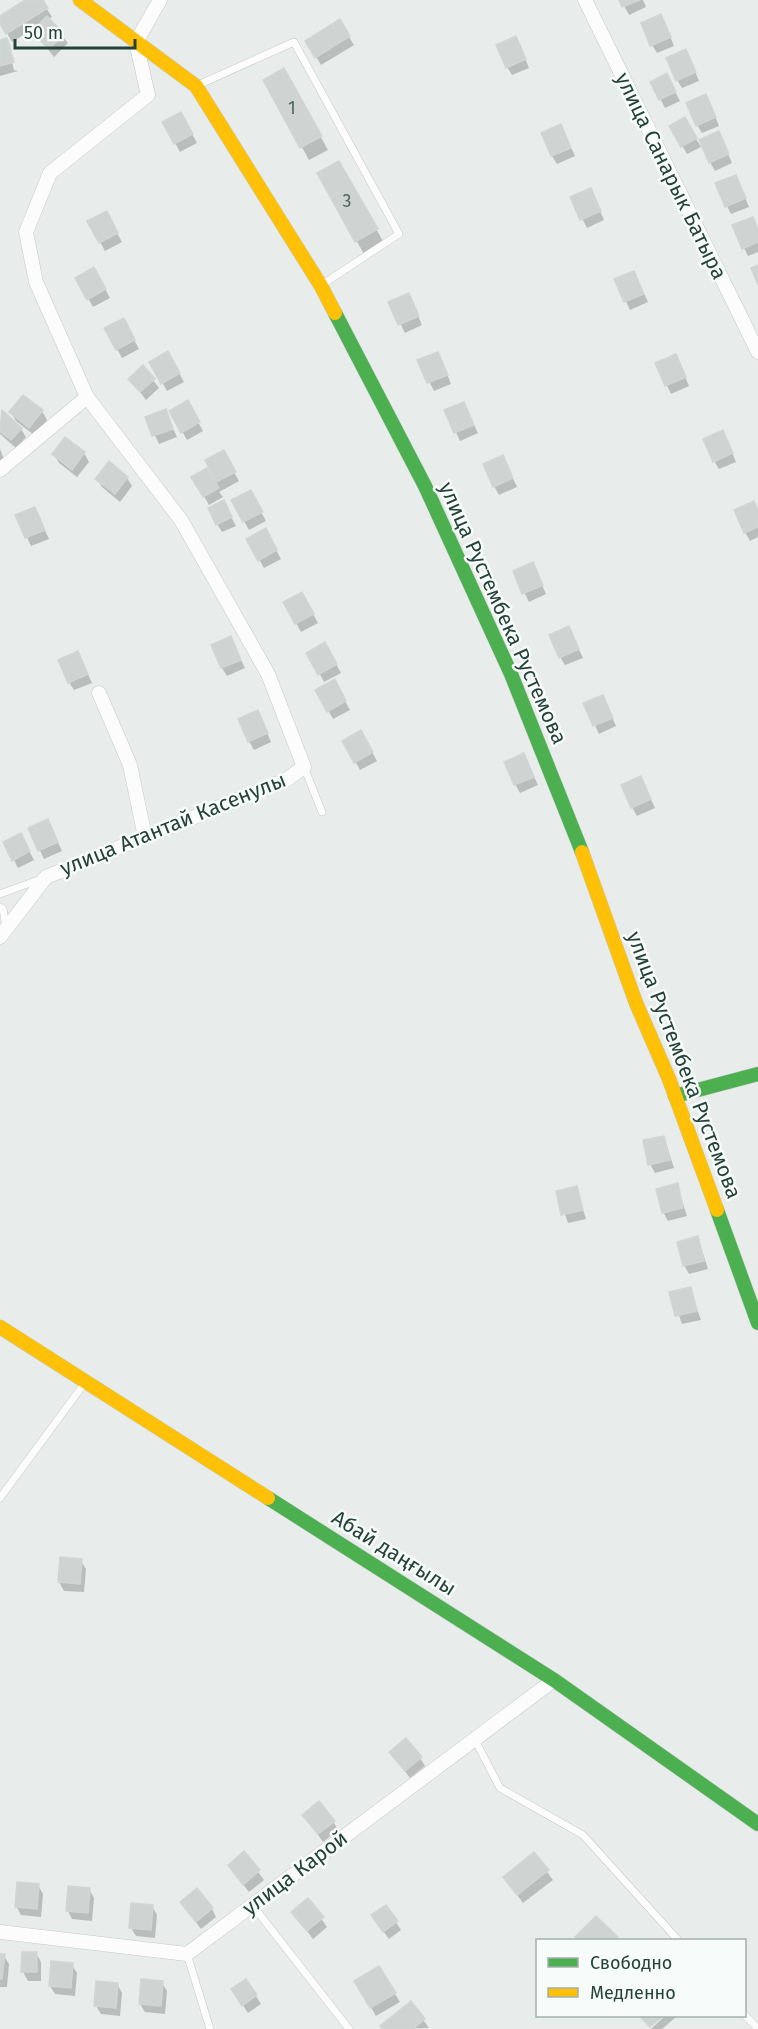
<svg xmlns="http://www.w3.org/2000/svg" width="758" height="2029" viewBox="0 0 758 2029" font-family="'Fira Sans',sans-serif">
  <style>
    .shadow { fill: #0003 }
    .building { fill: #cfd4d2; stroke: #d1d6d4; stroke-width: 1.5 }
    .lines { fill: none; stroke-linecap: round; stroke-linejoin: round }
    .lane-casing { stroke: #c5cac8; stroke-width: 8 }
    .street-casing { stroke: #c5cac8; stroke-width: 15 }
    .fast-casing { stroke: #c3cbc8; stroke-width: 15 }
    .slow-casing { stroke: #c3cbc8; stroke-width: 15 }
    .lane { stroke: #fcfcfc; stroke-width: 7 }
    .street { stroke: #fcfcfc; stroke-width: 14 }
    .fast { stroke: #4caf50; stroke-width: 14 }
    .slow { stroke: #ffc107; stroke-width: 14 }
    .labels { text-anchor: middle; stroke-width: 5; stroke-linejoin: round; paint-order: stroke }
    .number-label { font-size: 18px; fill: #506761 }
    .street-label { font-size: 21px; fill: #24423a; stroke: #f7fbf9 }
  </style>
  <rect width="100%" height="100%" fill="#e8edeb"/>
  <path class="shadow" d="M28,0H41L52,17L48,20L68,43L54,57L32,30L12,42L0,21V18Z
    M621,0H643L646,7L629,15Z
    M339,21L354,45L321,65L307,41Z
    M665,24L674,46L657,53L652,45Z
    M7,40L11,47H8L14,70L18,71L0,76V42Z
    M520,46L529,68L512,75L507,67Z
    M690,59L699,81L682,88L677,80Z
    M265,80L291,83L328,150L309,160Z
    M652,82L671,84L680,101L665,108Z
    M710,104L719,126L702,133L697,125Z
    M181,114L197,143L180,152L164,123Z
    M684,119L701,147L687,154L671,126Z
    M565,135L575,156L557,164L552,156Z
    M723,142L732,163L715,171L710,162Z
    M339,163L384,243L364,254L319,174Z
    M740,185L749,207L731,214L727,206Z
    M572,198L595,199L604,220L587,228Z
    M106,213L122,242L105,251L89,222Z
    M758,230V252L748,256L744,248Z
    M94,269L110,298L93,307L77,278Z
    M634,272L648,302L630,310L616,280Z
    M390,303L413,304L422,325L405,333Z
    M123,320L139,349L122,358L106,329Z
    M168,353L184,382L167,391L151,362Z
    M419,361L442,362L451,384L434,391Z
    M657,364L680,365L689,386L671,394Z
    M143,367L159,388L146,400L130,379Z
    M187,402L203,431L187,440L171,411Z
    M42,411L47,420L34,435L16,421L11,412Z
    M165,411L177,437L159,444L147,418Z
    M446,411L468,412L478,433L460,441Z
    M2,412L21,429L26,437L16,448L0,434Z
    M727,440L736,462L719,469L714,461Z
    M0,449L5,462L0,464Z
    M223,452L239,481L219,492L223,497L209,505L193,477L207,470L215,479Z
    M84,453L89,462L77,477L59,463L54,454Z
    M503,457L517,487L499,495L494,486Z
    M127,478L132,486L120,502L102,487L97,479Z
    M250,492L266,521L249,530L233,501Z
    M228,511L236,526L222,532L217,524Z
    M758,511V537L750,541L745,532Z
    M17,516L39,517L49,539L31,546Z
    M265,530L281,559L264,568L248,539Z
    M514,572L537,573L546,594L529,602Z
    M302,594L318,623L301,632L285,603Z
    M569,628L583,658L565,665L560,657Z
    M325,644L341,673L324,682L308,653Z
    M235,647L245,668L227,676L222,668Z
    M78,653L92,683L74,690L69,682Z
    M334,681L350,710L333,719L317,690Z
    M585,704L607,705L616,726L599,734Z
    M262,721L271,742L254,750L249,741Z
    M361,732L377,761L360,770L344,741Z
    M528,764L538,785L520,793L515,784Z
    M641,778L655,808L637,816L632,807Z
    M30,829L52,830L62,851L44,859Z
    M25,843L34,860L18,868L14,860Z
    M664,1137L674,1168L655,1173L650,1164Z
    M677,1185L687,1216L668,1221L663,1212Z
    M576,1188L586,1219L568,1223L557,1192Z
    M698,1238L708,1269L689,1274L684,1265Z
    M690,1289L701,1320L682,1324L671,1293Z
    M81,1561L86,1569L84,1592L64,1591L59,1582Z
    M391,1752L420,1758L425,1766L410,1778Z
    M304,1815L333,1821L338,1830L323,1842Z
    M244,1853L264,1880L249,1892L229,1866Z
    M534,1854L553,1880L523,1903L510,1885Z
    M38,1885L43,1894L41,1917L21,1915L16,1906Z
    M89,1889L94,1898L92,1921L72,1919L68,1911Z
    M308,1900L327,1927L313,1939L293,1912Z
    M182,1903L212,1909L216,1917L201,1929Z
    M152,1906L157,1915L155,1938L136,1936L131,1928Z
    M386,1907L401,1930L389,1939L378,1924Z
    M596,1918L617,1938L618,1940H579L577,1937Z
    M23,1953H36L41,1962V1981H28L23,1972Z
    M0,1955L4,1956L9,1964L7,1987H0Z
    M72,1965L77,1973L75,1996L55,1994L50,1986Z
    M379,1968L400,2002L376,2016L356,1982Z
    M246,1981L261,2004L248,2013L238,1998Z
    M162,1983L167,1991L165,2014L145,2012L140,2004Z
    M117,1984L122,1993L120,2016L101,2014L96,2006Z
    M411,2003L429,2028L383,2029Z
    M639,2016H661L648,2026Z
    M665,2016L676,2017L662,2029H651Z"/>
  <path class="building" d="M25,0H43L48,8L6,34L0,24V16Z
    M619,0H640L622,7Z
    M661,14L671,37L650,46L641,23Z
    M47,16L64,34L49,49L31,32Z
    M340,19L350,36L315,58L305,41Z
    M516,36L526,59L506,68L496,45Z
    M7,38L14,62L0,66V40Z
    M686,49L696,72L676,81L666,58Z
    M284,68L322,136L300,148L263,80Z
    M667,73L676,92L659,100L650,82Z
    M706,94L716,117L696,126L686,103Z
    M181,112L193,134L174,144L162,122Z
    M685,117L697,138L681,147L669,126Z
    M561,124L571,148L551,156L541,133Z
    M719,131L729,154L709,163L699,140Z
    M339,161L378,229L355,242L317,173Z
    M736,175L746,198L725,207L715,183Z
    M591,188L601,211L580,220L570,197Z
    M107,211L118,233L99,243L87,221Z
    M753,217L758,229V242L742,249L732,225Z
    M758,265V285L751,268Z
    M94,267L106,289L87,300L75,278Z
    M634,271L644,294L624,302L614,279Z
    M409,293L419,316L398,325L388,302Z
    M124,318L135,340L116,350L104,328Z
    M168,351L180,373L161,384L149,362Z
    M438,352L448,375L427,383L417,360Z
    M676,354L686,377L665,386L655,363Z
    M143,365L155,379L140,392L128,379Z
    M23,395L43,410L29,428L9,412Z
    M188,400L200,422L181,433L169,411Z
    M464,402L474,425L454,433L444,410Z
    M166,409L173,429L152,436L145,417Z
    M2,410L22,428L11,440L0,431Z
    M723,430L733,453L713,462L703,439Z
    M65,437L85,452L72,470L52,454Z
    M224,450L236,472L216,482L205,460Z
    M503,455L513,478L493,487L483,464Z
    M109,461L128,477L115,494L95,479Z
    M207,468L219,488L203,497L191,477Z
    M251,490L263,512L243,522L231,500Z
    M224,500L232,517L216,525L208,508Z
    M754,501L758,510V527L744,533L734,510Z
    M35,507L45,530L25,538L15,515Z
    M266,528L277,550L258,561L246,539Z
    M533,562L543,585L522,594L513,571Z
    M302,592L314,614L295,624L283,602Z
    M569,626L579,649L559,658L549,635Z
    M231,636L241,660L221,668L211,645Z
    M325,642L337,664L318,675L306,653Z
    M78,651L88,674L68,683L58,660Z
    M335,679L346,701L327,712L315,690Z
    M603,695L613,718L593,726L583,703Z
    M258,710L268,733L248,742L238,719Z
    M361,730L373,752L354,763L342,741Z
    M524,753L534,777L514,785L504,762Z
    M641,776L651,799L631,808L621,785Z
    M48,819L58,842L38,851L28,828Z
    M21,833L30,851L12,861L3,842Z
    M664,1136L670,1160L648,1165L643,1140Z
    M678,1183L683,1208L662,1213L656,1189Z
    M577,1186L583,1210L561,1215L556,1191Z
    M698,1236L704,1261L683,1266L677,1242Z
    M691,1287L697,1311L675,1316L669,1292Z
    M60,1557L82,1559L80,1584L58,1582Z
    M406,1738L422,1757L405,1771L389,1752Z
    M319,1801L335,1821L318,1834L302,1815Z
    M244,1851L260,1870L243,1885L228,1865Z
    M534,1852L549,1870L517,1895L503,1877Z
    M17,1882L39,1884L37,1909L15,1907Z
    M68,1886L90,1888L88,1913L66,1911Z
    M197,1888L213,1908L196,1922L180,1902Z
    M308,1898L324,1917L307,1931L291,1912Z
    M131,1903L153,1905L151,1930L129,1928Z
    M386,1905L398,1921L383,1932L371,1915Z
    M596,1916L618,1937L615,1940H578L575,1937Z
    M22,1952H37V1972H21Z
    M0,1954H5L2,1979H0Z
    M51,1961L73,1963L71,1988L49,1986Z
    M379,1966L396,1993L370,2008L354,1981Z
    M141,1979L163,1981L161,2006L139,2004Z
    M246,1979L257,1995L242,2006L231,1989Z
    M96,1981L118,1983L116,2008L94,2006Z
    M411,2001L425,2019L413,2029H382L380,2026Z
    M640,2016H663L650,2027Z"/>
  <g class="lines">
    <defs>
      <path id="lane" d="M198,85L294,42L399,234L323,284
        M304,767L322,812
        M0,894L41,879
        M0,907L3,909L6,927
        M0,1498L84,1384
        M474,1738L500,1788L583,1835L678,1940
        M253,1906L349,2029
        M187,1954L210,2029
        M744,2014L758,2029"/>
      <path id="street" d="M585,0L758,352
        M0,470L87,397L36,282L26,232L50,173L148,95L136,42L160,0
        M99,693L130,765L145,837
        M0,937L46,877L286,780L304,767L268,674L181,520L87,397
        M0,1932L187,1954L554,1680"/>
      <path id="fast" d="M335,313L425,486L511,674L582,852
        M675,1096L758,1074
        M717,1210L758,1323
        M268,1498L554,1680L758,1824"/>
      <path id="slow" d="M80,0L196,86L321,286L335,313
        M582,852L636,1003L669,1079L717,1210
        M0,1327L268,1498"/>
    </defs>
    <use href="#lane" class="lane-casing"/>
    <use href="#street" class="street-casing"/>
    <use href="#fast" class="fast-casing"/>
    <use href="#slow" class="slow-casing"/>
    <use href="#lane" class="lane"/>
    <use href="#street" class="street"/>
    <use href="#fast" class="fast"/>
    <use href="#slow" class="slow"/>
  </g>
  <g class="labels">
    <g class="number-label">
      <text x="292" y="114">1</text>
      <text x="347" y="207">3</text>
    </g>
    <g class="street-label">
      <text transform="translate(671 176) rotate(64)" y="7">улица Санарык Батыра</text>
      <text transform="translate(503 613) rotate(66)" y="7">улица Рустембека Рустемова</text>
      <text transform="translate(173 824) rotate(-22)" y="7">улица Атантай Касенулы</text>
      <text transform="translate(684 1065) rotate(69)" y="7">улица Рустембека Рустемова</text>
      <text transform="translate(394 1553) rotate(32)" y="7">Абай даңғылы</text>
      <text transform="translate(295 1873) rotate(-37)" y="7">улица Карой</text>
    </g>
  </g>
  <rect x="536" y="1939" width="210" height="78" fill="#f7fbf9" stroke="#a3b1ad" stroke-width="1.5"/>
  <rect x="548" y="1958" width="30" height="9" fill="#4caf50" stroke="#a3b1ad" stroke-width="1.5"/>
  <text x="590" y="1969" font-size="18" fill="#24423a">Свободно</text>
  <rect x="548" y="1988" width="30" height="9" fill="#ffc107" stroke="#a3b1ad" stroke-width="1.5"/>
  <text x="590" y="1999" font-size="18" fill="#24423a">Медленно</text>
  <path d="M15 39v9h120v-9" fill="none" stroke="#24423a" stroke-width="3"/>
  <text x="24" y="39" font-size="18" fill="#24423a" stroke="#f7fbf9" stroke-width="4.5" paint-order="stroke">50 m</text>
</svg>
